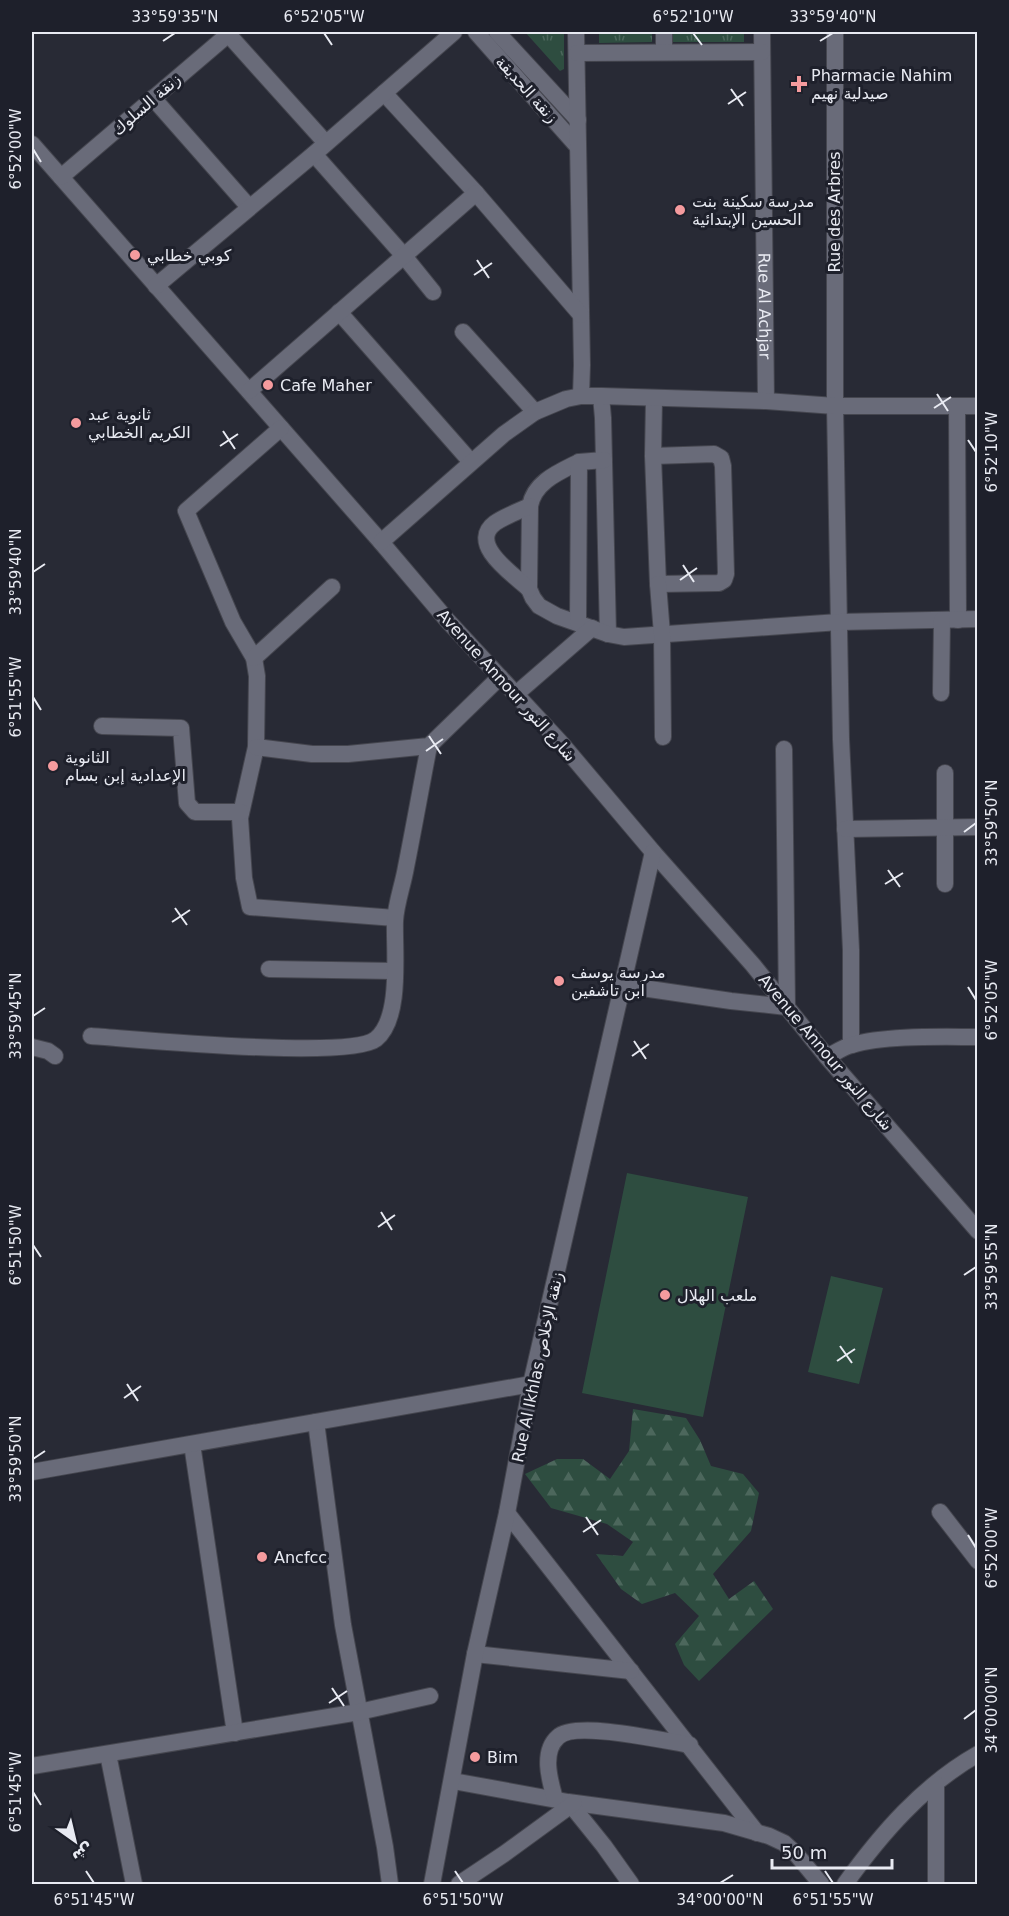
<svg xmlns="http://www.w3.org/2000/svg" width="1009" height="1916" viewBox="0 0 1009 1916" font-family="'DejaVu Sans',Vazirmatn,sans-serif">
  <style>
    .grass { fill: url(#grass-tufts) }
    .forest { fill: url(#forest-firs) }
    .pitch { fill: #2e4d40 }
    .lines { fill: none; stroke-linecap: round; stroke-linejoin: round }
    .minor-casing { stroke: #45464f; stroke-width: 18 }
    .minor { stroke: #696b79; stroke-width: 16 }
    .ticks { fill: none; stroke: #e8eaf2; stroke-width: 2 }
    .poi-dot { fill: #f59b9e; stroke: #1e202b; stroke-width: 2 }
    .labels { text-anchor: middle; stroke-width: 6; stroke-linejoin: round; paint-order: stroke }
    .poi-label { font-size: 16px; fill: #e8eaf2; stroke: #1e202b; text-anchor: start }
    .street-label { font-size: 16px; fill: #e8eaf2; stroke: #1e202b }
    .neatline { fill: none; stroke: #e8eaf2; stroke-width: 2 }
    .ticks-label { font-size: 15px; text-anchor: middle; fill: #e8eaf2 }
  </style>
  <defs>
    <pattern id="grass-tufts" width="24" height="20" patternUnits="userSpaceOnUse" patternTransform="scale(1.5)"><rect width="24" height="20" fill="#2e4d40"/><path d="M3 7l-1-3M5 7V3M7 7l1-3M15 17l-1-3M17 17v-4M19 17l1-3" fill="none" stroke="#4c675c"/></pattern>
    <pattern id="forest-firs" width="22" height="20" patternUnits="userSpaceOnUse" patternTransform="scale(1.5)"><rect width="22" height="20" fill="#2e4d40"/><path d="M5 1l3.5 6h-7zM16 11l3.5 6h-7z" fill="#4c675c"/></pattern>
  </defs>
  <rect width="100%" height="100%" fill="#282a35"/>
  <path class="grass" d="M525,32H564V69L560,71Z
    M599,32H652V42L599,43Z
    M669,32H744V42H668Z"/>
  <path class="forest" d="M633,1409L686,1418L700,1440L711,1466L743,1474L759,1493L751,1531L713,1574L729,1599L754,1581L773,1609L699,1681L684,1665L675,1644L699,1616L675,1593L642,1604L621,1589L596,1554L623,1556L633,1542L607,1524L551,1508L525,1474L557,1459H583L610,1479L629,1451Z"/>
  <path class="pitch" d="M627,1173L748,1197L703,1417L582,1393Z
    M831,1276L883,1288L859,1384L808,1372Z"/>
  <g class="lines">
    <defs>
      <g id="minor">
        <path d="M476,32L578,147"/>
        <path d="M497,32L578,120"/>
        <path d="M576,32L582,365L581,396"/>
        <path d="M664,32V52"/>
        <path id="s1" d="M762,32L766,401"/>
        <path d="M835,32V406L841,739L851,950V1045"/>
        <path d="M228,34L325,142"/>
        <path d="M577,53L762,52"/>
        <path d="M384,93L476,193L581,315"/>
        <path d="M153,98L249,207"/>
        <path d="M32,144L381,542L447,620L561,743L653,852L753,965L827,1057L978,1231"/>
        <path d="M314,154L404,256L433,292"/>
        <path d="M61,177L231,32"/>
        <path d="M156,286L314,154L454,32"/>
        <path d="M339,312L471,462"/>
        <path d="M463,332L535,412"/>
        <path d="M249,391L476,193"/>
        <path d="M601,396L603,418L608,634"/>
        <path d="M957,406L958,620"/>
        <path d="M281,428L186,511L233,622L254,658L257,676L256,747L240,818L244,878L250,907L395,918"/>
        <path d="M653,456L714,454L721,458L723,466L726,574L724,580L719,583L658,584L653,456L654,399"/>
        <path d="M579,462C559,472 534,482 530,506L529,589L533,598L539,606L557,616L608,634L624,637L839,622L978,619"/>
        <path d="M381,542L504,434L535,412L566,399L581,396H601L766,401L835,406H978"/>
        <path d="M658,584L662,634L663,737"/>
        <path d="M529,589C514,575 467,544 495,523C505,516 519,511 530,506"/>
        <path d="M578,623L579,462L604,460"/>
        <path d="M254,658L332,587"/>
        <path d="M941,693L942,620"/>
        <path d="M516,694L592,628"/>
        <path d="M102,726L181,728L187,803L195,812H241"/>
        <path d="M256,747L312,754H348L429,746L500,677"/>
        <path d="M945,773V884"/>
        <path d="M845,829L978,827"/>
        <path d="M269,969L394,971"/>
        <path d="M622,985L731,1001L787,1007L784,749"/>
        <path d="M91,1036C136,1039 350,1060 376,1039C402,1018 394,952 395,921C396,903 403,885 406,867C414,827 421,787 429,746"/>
        <path d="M32,1047L48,1051L55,1056"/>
        <path d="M827,1057C835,1053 843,1047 852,1045C885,1035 942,1037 978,1037"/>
        <path d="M316,1422L343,1625L385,1847L390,1884"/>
        <path d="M192,1444L235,1733"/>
        <path d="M32,1472L531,1384"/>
        <path d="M940,1512L978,1561"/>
        <path d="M507,1513L757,1833"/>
        <path d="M475,1654L631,1671"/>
        <path d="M108,1754L134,1884"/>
        <path d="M32,1766L359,1712L430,1696"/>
        <path d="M453,1781L568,1802L724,1823L769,1836L784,1843L796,1854L821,1884"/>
        <path d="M555,1799C550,1781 541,1752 558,1737C575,1720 665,1741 690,1745"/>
        <path d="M571,1805L604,1846L631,1884"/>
        <path d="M432,1884L475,1654L507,1513L531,1384L653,852"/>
        <path d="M459,1884L504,1854L574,1803"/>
        <path d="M845,1884C881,1834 923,1785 978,1754"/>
        <path d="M936,1884V1784"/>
      </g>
    </defs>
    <use href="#minor" class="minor-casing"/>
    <use href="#minor" class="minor"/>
  </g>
  <path class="ticks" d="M324,33L332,45M693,33L702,45M163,41L175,33M820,41L833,33M731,89L743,106M728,104L746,92M33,149L41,162M477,260L489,278M474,275L492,263M937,394L948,411M934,408L951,397M223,431L235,449M968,440L976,452M220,446L238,434M683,565L694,582M33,572L45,564M680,580L697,568M33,697L41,710M429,736L441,754M426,751L443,739M964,832L976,823M888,870L900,887M885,884L903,873M175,908L187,925M172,922L190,910M968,987L976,1000M33,1016L45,1008M634,1041L646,1059M632,1056L649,1044M381,1212L392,1230M378,1227L395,1215M33,1245L41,1257M964,1275L976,1267M840,1346L852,1363M837,1361L855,1349M127,1384L138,1401M124,1398L141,1386M33,1459L45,1451M586,1517L598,1535M583,1532L601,1520M968,1535L976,1548M332,1688L344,1706M329,1703L347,1691M964,1719L976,1710M33,1792L41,1805M86,1871L94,1883M455,1871L463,1883M825,1871L833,1883M720,1883L733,1875"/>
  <g class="poi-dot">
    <path d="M796 75h6v6h6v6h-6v6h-6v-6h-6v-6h6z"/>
    <circle cx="680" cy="210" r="6"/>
    <circle cx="135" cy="255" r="6"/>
    <circle cx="268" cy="385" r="6"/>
    <circle cx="76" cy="423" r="6"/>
    <circle cx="53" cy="766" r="6"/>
    <circle cx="559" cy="981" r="6"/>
    <circle cx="665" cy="1295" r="6"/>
    <circle cx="262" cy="1557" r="6"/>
    <circle cx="475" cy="1757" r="6"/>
  </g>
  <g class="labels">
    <g class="poi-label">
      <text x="811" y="81">Pharmacie Nahim<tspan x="811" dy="18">صيدلية نهيم</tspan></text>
      <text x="692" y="207">مدرسة سكينة بنت<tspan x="692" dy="18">الحسين الإبتدائية</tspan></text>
      <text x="147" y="261">كوبي خطابي</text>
      <text x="280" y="391">Cafe Maher</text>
      <text x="88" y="420">ثانوية عبد<tspan x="88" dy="18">الكريم الخطابي</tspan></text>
      <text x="65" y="763">الثانوية<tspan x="65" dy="18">الإعدادية إبن بسام</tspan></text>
      <text x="571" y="978">مدرسة يوسف<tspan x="571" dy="18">ابن تاشفين</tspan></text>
      <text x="677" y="1301">ملعب الهلال</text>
      <text x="274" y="1563">Ancfcc</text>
      <text x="487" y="1763">Bim</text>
    </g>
    <g class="street-label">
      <text transform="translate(527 89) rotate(48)" y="6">زنقة الحديقة</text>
      <text transform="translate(146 104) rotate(-41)" y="6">زنقة السلوك</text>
      <text transform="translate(834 212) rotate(-90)" y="6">Rue des Arbres</text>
      <text dy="6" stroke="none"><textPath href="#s1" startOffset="274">Rue Al Achjar</textPath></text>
      <text transform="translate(507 685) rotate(48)" y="6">Avenue Annour شارع النور</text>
      <text transform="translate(826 1052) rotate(50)" y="6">Avenue Annour شارع النور</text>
      <text transform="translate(537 1367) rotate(-78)" y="6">Rue Al Ikhlas زنقة الإخلاص</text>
    </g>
  </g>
  <rect width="1009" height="1916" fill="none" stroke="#1e202b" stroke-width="66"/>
  <g transform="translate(75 1841) rotate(146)" stroke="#1e202b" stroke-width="4.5" paint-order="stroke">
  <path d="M0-4.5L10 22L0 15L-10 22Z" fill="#e8eaf2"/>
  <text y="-9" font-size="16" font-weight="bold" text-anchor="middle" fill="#e8eaf2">ش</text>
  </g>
  <path d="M772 1859v9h120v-9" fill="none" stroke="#e8eaf2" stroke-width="3"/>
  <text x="781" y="1859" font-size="18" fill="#e8eaf2" stroke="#1e202b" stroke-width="4.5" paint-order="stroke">50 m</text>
  <rect x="33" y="33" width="943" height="1850" class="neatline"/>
  <g class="ticks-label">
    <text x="175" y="22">33°59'35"N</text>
    <text x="324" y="22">6°52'05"W</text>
    <text x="693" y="22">6°52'10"W</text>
    <text x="833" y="22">33°59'40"N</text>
    <text transform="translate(16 149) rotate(-90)" y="5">6°52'00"W</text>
    <text transform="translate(992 452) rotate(-90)" y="5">6°52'10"W</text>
    <text transform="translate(16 572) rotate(-90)" y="5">33°59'40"N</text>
    <text transform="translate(16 697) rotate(-90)" y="5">6°51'55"W</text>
    <text transform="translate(992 823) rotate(-90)" y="5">33°59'50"N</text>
    <text transform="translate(992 1000) rotate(-90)" y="5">6°52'05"W</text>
    <text transform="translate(16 1016) rotate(-90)" y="5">33°59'45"N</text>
    <text transform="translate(16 1245) rotate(-90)" y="5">6°51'50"W</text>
    <text transform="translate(992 1267) rotate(-90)" y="5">33°59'55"N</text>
    <text transform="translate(16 1459) rotate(-90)" y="5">33°59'50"N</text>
    <text transform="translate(992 1548) rotate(-90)" y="5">6°52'00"W</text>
    <text transform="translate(992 1710) rotate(-90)" y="5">34°00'00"N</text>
    <text transform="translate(16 1792) rotate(-90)" y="5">6°51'45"W</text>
    <text x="94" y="1905">6°51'45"W</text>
    <text x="463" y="1905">6°51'50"W</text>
    <text x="720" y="1905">34°00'00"N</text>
    <text x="833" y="1905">6°51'55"W</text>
  </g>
</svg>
